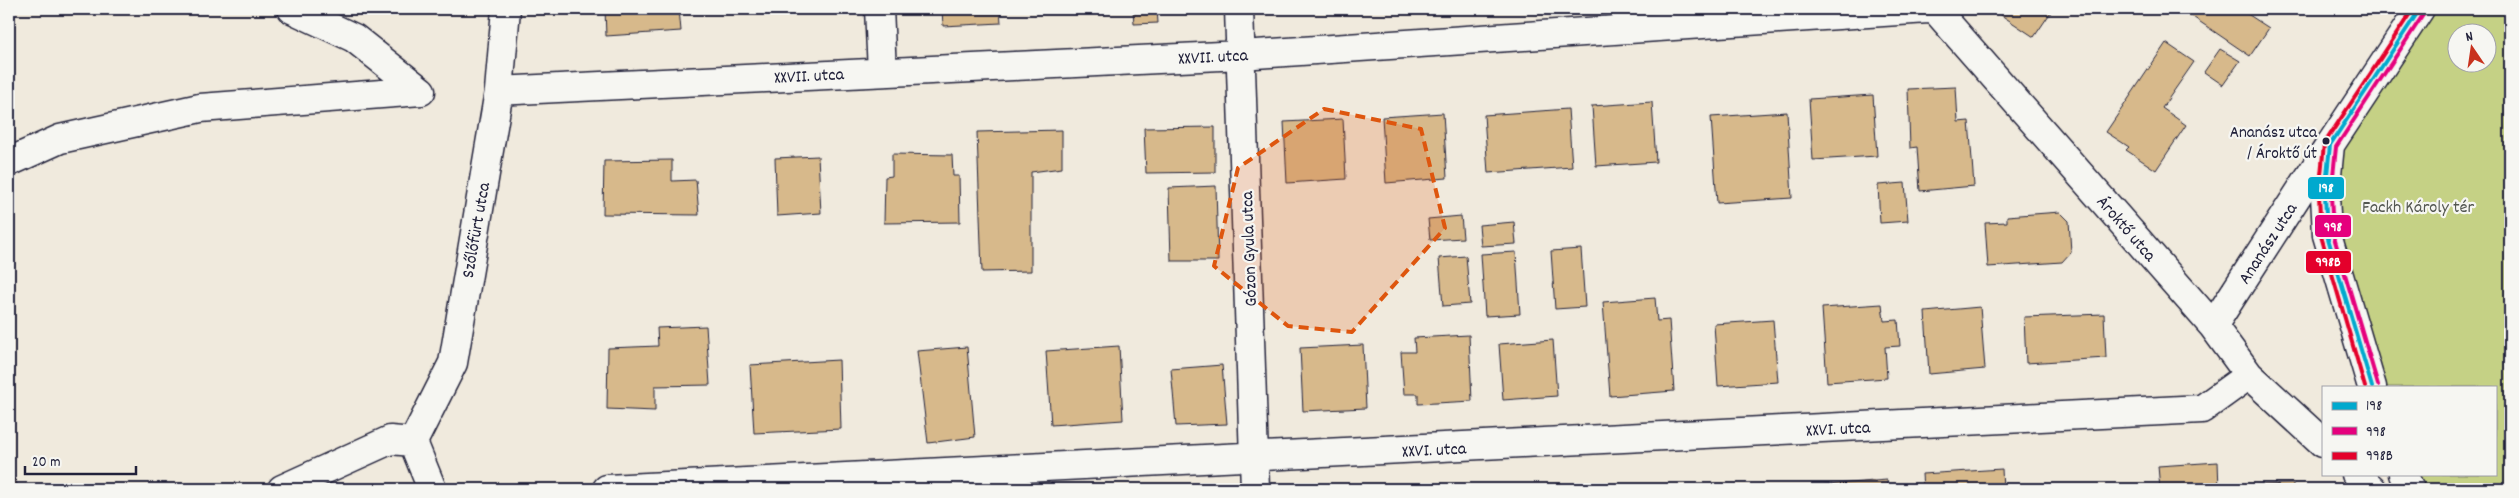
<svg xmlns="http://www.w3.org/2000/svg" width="2519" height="498" viewBox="0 0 2519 498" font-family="Dekko,sans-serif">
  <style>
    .green { fill: #c5d185; stroke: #747a60; fill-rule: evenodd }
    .building { fill: #d7b98b; stroke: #22223b }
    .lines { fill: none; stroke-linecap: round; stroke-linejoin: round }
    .minor-casing { stroke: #22223b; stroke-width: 31 }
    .tertiary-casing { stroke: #22223b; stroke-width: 31 }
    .minor { stroke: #f6f6f2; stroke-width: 28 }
    .tertiary { stroke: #f6f6f2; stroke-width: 28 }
    .bus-1-casing { stroke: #f6f6f2; stroke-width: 8 }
    .bus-2-casing { stroke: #f6f6f2; stroke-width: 8 }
    .bus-3-casing { stroke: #f6f6f2; stroke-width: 8 }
    .bus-1 { stroke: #00a9ce; stroke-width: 4 }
    .bus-2 { stroke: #e5007d; stroke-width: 4 }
    .bus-3 { stroke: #e4002b; stroke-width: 4 }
    .marked { fill: #de560e; fill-opacity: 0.2; stroke: #de560e; stroke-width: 4; stroke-dasharray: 10 6; stroke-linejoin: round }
    .bus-dot { fill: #22223b; stroke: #f6f6f2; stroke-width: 2 }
    .labels { text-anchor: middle; stroke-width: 4.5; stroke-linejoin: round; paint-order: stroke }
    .bus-label { font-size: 17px; fill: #22223b; stroke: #f6f6f2; text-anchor: end }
    .street-label { font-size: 18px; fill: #22223b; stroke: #f6f6f2 }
    .park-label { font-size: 18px; fill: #535751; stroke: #f6f6f2 }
    .line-badge { stroke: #f6f6f2; stroke-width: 2 }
    .badge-label { font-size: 14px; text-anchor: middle; font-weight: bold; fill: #fff }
  </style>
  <rect width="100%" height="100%" fill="#f0eadd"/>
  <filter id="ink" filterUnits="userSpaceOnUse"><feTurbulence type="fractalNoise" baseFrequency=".02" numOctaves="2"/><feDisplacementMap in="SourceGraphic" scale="10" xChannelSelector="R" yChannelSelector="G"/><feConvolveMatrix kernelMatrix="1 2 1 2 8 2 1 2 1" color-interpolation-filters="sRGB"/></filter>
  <g filter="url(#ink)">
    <path class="green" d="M2420,9H2510V489H2410L2403,474H2495V387H2372L2327,235L2330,145ZM2456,32H2486V62H2456Z"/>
    <path class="building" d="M605,9H679L681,31L606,36Z
      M788,9H826L788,11Z
      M942,9H1000L1001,23L943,26Z
      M1133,9H1157L1158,23L1134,24Z
      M1992,9H2053L2034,37Z
      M2186,9H2245L2243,11L2269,28L2250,56L2184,11Z
      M2166,43L2194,62L2162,108L2186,125L2156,170L2126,150L2129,147L2106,132Z
      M2220,49L2240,61L2223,85L2204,72Z
      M1956,87L1958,122L1969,121L1974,186L1920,191L1917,147L1910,148L1908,89Z
      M1873,95L1877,156L1813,160L1809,99Z
      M1652,102L1656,162L1596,166L1592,106Z
      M1568,109L1572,167L1488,173L1484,115Z
      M1787,112L1792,198L1717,203L1711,117Z
      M1443,113L1447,178L1386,183L1382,117Z
      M1343,119L1346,179L1287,183L1284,122Z
      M1215,127V172L1146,173L1144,128Z
      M1062,130V168L1031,172V271L982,272L977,132Z
      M892,154L952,155L953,176H959L960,222L884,223L885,177L892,176Z
      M818,156L821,213L777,216L775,158Z
      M672,160V181L696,180L699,215L603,214L604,161Z
      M1905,183L1908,221L1880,223L1878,185Z
      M1216,186L1218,261H1171L1169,188Z
      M2060,212L2069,221L2071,252L2062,262L1988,267L1985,223L2007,222V216Z
      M1461,216L1463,238L1430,240L1428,219Z
      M1514,222L1516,244L1481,246L1479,225Z
      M1581,249L1585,307L1555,309L1551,251Z
      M1516,252L1520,314L1485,316L1481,254Z
      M1466,256L1470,304L1443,306L1439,258Z
      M1655,298L1657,321L1669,320L1674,391L1610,396L1603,302Z
      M1882,304L1884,321L1898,320L1900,346L1885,347L1887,378L1827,382L1822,308Z
      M1980,307L1985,369L1929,374L1925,312Z
      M2104,314L2106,358L2026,363L2024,317Z
      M1773,320L1778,382L1718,386L1714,324Z
      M706,326L710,385L655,386V411L607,409L608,348L658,346L657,328Z
      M1469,335L1472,401L1418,404V394H1404L1401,352H1415L1414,338Z
      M1553,340L1557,396L1503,400L1499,344Z
      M1363,345L1366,408L1303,411L1300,348Z
      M1119,346L1123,420L1051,425L1046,351Z
      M967,347L975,437L928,443L917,351Z
      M839,360L841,429L754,433L750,365Z
      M1222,365L1227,424L1176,426L1171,369Z
      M2218,462L2219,489H2160L2158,466Z
      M2002,469L2003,489H1923L1922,474Z
      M9,470L20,489H9Z
      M1887,480L1888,489H1824V485Z
      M2293,484V489H2257V485Z"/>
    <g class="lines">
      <defs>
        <path id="minor" d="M292,9L354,38L421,91
          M879,9L882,71
          M1239,9L1255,489
          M1935,9L2213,326L2249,375L2323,443
          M499,91L1241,55L1928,9
          M9,162L60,139L200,108L421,91
          M2213,326L2330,145
          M413,442L453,363L499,91L506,9
          M413,442L432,489
          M2356,474L2372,489
          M282,489L390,440L413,442
          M607,489L2202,409L2249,375"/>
        <path id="tertiary" d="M2372,387L2327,235L2325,195L2330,145L2420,9
          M2403,474L2410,489"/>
      </defs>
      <use href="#minor" class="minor-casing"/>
      <use href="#tertiary" class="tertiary-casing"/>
      <use href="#minor" class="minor"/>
      <use href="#tertiary" class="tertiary"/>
      <defs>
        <path id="bus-1" d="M2372,387L2327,235L2325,195L2330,145L2420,9"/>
        <path id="bus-2" d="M2378,385L2333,234L2331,195L2336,147L2425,12"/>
        <path id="bus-3" d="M2365,387L2321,236L2319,195L2324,144L2413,9"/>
      </defs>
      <use href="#bus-1" class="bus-1-casing"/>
      <use href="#bus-2" class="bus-2-casing"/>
      <use href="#bus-3" class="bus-3-casing"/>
      <use href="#bus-1" class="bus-1"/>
      <use href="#bus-2" class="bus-2"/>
      <use href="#bus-3" class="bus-3"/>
    </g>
  </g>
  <path class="marked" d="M1324,109L1421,129L1445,228L1352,332L1288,326L1214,266L1238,168Z"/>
  <circle class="bus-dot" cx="2326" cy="141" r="4.5"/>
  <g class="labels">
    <g class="bus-label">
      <text x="2317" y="137">Ananász utca<tspan x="2317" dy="21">/ Ároktő út</tspan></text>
    </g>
    <g class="street-label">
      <text transform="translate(1213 56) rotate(-3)" y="6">XXVII. utca</text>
      <text transform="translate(809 75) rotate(-3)" y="6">XXVII. utca</text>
      <text transform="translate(2127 228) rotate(49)" y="6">Ároktő utca</text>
      <text transform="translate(475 230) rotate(-80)" y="6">Szőlőfürt utca</text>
      <text transform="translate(2267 243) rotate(-57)" y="6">Ananász utca</text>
      <text transform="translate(1248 249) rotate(-92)" y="6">Gózon Gyula utca</text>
      <text transform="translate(1838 428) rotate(-3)" y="6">XXVI. utca</text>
      <text transform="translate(1434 449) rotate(-3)" y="6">XXVI. utca</text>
    </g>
    <g class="park-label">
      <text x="2418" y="212">Fackh Károly tér</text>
    </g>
  </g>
  <g class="line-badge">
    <rect x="2307" y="176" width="38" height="24" rx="5" fill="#00a9ce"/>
    <rect x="2314" y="214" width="38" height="24" rx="5" fill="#e5007d"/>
    <rect x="2305" y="250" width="47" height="24" rx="5" fill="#e4002b"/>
  </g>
  <g class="badge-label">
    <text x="2326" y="192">198</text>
    <text x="2333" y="231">998</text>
    <text x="2328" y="266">998B</text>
  </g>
  <rect width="2519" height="498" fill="none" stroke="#f6f6f2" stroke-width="30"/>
  <rect x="15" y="15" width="2489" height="468" fill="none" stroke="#22223b" stroke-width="2" filter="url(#ink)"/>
  <rect x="2322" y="386" width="175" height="90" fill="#f6f6f2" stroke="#a1a1a9"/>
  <rect x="2332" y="402" width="25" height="8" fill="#00a9ce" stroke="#a1a1a9"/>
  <text x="2366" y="410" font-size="15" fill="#22223b">198</text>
  <rect x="2332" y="427" width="25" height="8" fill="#e5007d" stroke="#a1a1a9"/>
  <text x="2366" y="436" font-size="15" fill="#22223b">998</text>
  <rect x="2332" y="452" width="25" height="8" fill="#e4002b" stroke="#a1a1a9"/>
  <text x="2366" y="460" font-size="15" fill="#22223b">998B</text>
  <g transform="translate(2472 48) rotate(347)"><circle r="24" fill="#f6f6f2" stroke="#a1a1a9"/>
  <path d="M0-4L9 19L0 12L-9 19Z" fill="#c8321e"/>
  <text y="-8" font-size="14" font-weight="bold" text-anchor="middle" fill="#22223b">N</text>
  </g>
  <path d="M25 466v8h111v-8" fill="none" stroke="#22223b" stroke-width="2.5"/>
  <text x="32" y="466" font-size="15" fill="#22223b" stroke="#f6f6f2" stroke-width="4" paint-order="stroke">20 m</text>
</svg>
